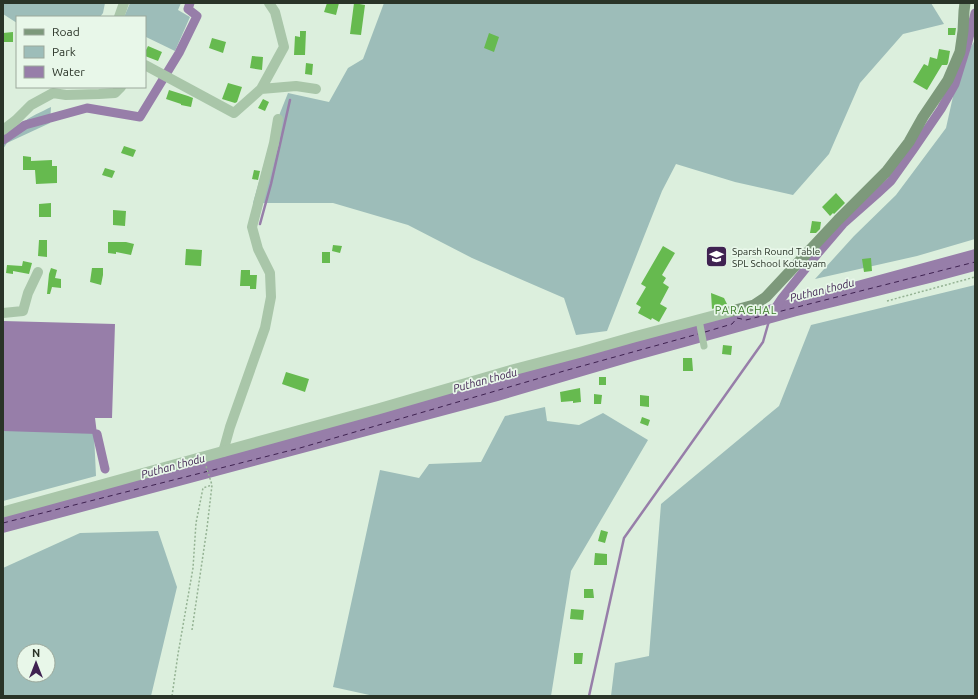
<svg xmlns="http://www.w3.org/2000/svg" width="978" height="699" viewBox="0 0 978 699" font-family="Ubuntu,sans-serif">
  <style>
    .green { fill: #9dbdb9; fill-rule: evenodd }
    .water { fill: #977ea9 }
    .lines { fill: none; stroke-linecap: round; stroke-linejoin: round }
    .stream { stroke: #977ea9; stroke-width: 2.5 }
    .canal { stroke: #977ea9; stroke-width: 9 }
    .ferry { stroke: #3f2251; stroke-width: 1; stroke-dasharray: 5 4; stroke-linecap: butt }
    .building { fill: #66ba4f }
    .path { stroke: #94b293; stroke-width: 1.5; stroke-dasharray: 2 2; stroke-linecap: butt }
    .pedestrian { stroke: #a9c6a9; stroke-width: 7 }
    .minor { stroke: #a9c6a9; stroke-width: 10 }
    .tertiary { stroke: #a9c6a9; stroke-width: 11 }
    .secondary { stroke: #7d997b; stroke-width: 11 }
    .labels { text-anchor: middle; stroke-width: 3.5; stroke-linejoin: round; paint-order: stroke }
    .poi-label { font-size: 10px; fill: #2a3428; stroke: #e8f7e9; text-anchor: start }
    .water-label { font-size: 11px; font-style: italic; fill: #3f2251; stroke: #e8f7e9 }
    .neighbourhood-label { font-size: 11px; letter-spacing: 1px; fill: #3b7b29; stroke: #e8f7e9 }
  </style>
  <rect width="100%" height="100%" fill="#dcefdd"/>
  <path class="green" d="M3,3H105L103,13L100,17H17V23L3,14Z
    M130,3H181L178,10L190,17L175,51L146,37L145,38V17H124Z
    M384,3H931L944,24L903,34L860,83L829,154L793,195L735,182L676,164L662,191L643,239L607,331L576,335L564,298L472,258L408,225L333,203H253L274,128L288,93L329,102L348,68L363,59Z
    M975,40V239L917,256L815,279L854,236L896,195L946,128L960,65Z
    M51,107L50,123L7,143L3,149V136C10,132 16,127 22,123C31,116 41,112 51,107Z
    M975,285V696H611L615,663L649,656L661,504L779,406L811,325Z
    M3,386L92,391L96,476L3,501Z
    M545,407L547,421L579,425L603,413L648,440L571,571L551,696H374L333,687L380,470L419,478L429,464L481,462L505,416Z
    M158,531L177,587L151,696H3V568L80,533ZM24,651H48V675H24Z"/>
  <path class="water" d="M975,249V271L934,282L797,316L634,361L498,401L3,533V513Z
    M3,321L115,324L112,418H95L97,434L3,431Z"/>
  <g class="lines">
    <path class="stream" d="M260,224L271,184L290,100
      M589,696L624,538L763,342L769,321"/>
    <path class="canal" d="M3,140L25,125L87,108L140,117L179,53L197,16L188,9L190,3
      M772,313L782,298L819,252L843,224L877,194L891,181L913,150L941,109L955,84L968,42L975,13
      M97,434L105,469"/>
    <path class="ferry" d="M705,332L732,324L737,318L746,320L975,262
      M3,523L300,448L564,371L698,334"/>
  </g>
  <path class="building" d="M327,3H339L336,15L324,12Z
    M354,3L365,5L361,35L350,34Z
    M948,28H956L955,35H948Z
    M300,31H306L305,55H294L295,36L300,37Z
    M13,32V42H3V33Z
    M489,33L499,37L494,52L484,48Z
    M212,38L226,42L223,53L209,48Z
    M148,46L162,52L158,61L145,56V52Z
    M939,49L950,51L948,63L947,65H942L927,90L913,82L924,64L928,66L930,57L937,59Z
    M252,56L263,57L262,70L250,68Z
    M306,63L313,64L312,75L305,74Z
    M228,83L242,87L237,102L235,103L222,99Z
    M169,90L188,96L193,98L191,107L181,105V104L166,99Z
    M263,99L269,102L265,111L258,108Z
    M124,146L136,150L133,157L121,153Z
    M23,156L31,157V161L52,160V166H57V183L36,184L35,170H23Z
    M105,168L115,171L112,178L102,175Z
    M254,170L260,171L258,180L252,179Z
    M836,193L845,203L834,214L833,213L830,216L822,207Z
    M51,203V217H39V204Z
    M113,210L126,211L125,226L113,225Z
    M812,221L821,222L820,229L816,233H810Z
    M39,240H47V257L38,256Z
    M108,242H126L134,244L131,255L116,252V254L108,253Z
    M333,245L342,246L340,253L332,251Z
    M663,246L675,253L662,275L666,278L663,283L669,287L660,304L667,308L659,322L652,318L651,320L638,313L641,307L636,304L646,287L641,284Z
    M186,249L202,250L201,266L185,265Z
    M322,252H330V263H322Z
    M871,258L872,271L864,272L862,259Z
    M23,261L32,263L29,274L13,271V274L6,273L7,265L22,266Z
    M51,268L57,270L55,278L61,279V288L52,287L50,294H47L49,274Z
    M92,268H103V275L101,285L90,282Z
    M241,270H250V275H257L256,289H250V286H240Z
    M711,293L724,298L727,304L712,309Z
    M723,345L732,346L731,355L722,354Z
    M683,358H692L693,371H683Z
    M286,372L309,379L305,392L282,384Z
    M599,377H606V385H599Z
    M580,388L581,402L573,403V401L561,402L560,392Z
    M594,394L602,395L601,404H594Z
    M640,395L649,396V407L640,406Z
    M642,417L650,420L648,426L640,423Z
    M601,530L608,532L605,543L598,541Z
    M595,553L607,554V565H594Z
    M584,589H593L594,598H584Z
    M571,609L584,610L583,620L570,619Z
    M574,653H583L582,664H574Z"/>
  <g class="lines">
    <path class="path" d="M887,301L975,277
      M192,630L207,528L212,485L206,466
      M172,696L178,654L193,568L196,523L203,488L212,485"/>
    <path class="pedestrian" d="M699,320L704,346"/>
    <path class="minor" d="M119,17L124,3
      M145,65L234,113L261,89L284,47L275,12L269,3
      M261,89L296,86L316,89
      M3,130L16,120L31,105L53,93L66,95L99,94L115,93L121,87
      M3,313L23,311L28,293L38,272
      M223,452L230,427L265,328L271,297L270,273L258,249L252,227L274,143L278,119"/>
    <path class="tertiary" d="M3,512L378,409L509,371L581,352L634,337L732,311"/>
    <path class="secondary" d="M732,311L754,305L766,297L838,220L886,172L909,142L923,117L948,80L960,52L963,31L964,11L965,3"/>
  </g>
  <defs>
    <symbol id="school-square" viewBox="-11 -11 22 22"><rect x="-9" y="-9" width="18" height="18" rx="4" fill="#3f2251" stroke="#e8f7e9"/><path d="M0-5L7-2L0 1L-7-2ZM-4 1L0 2.5L4 1V4Q0 6-4 4Z" fill="#fff"/></symbol>
  </defs>
  <g fill-rule="evenodd">
    <use href="#school-square" x="704" y="244" width="25" height="25"/>
  </g>
  <g class="labels">
    <g class="poi-label">
      <text x="732" y="255">Sparsh Round Table<tspan x="732" dy="12">SPL School Kottayam</tspan></text>
    </g>
    <g class="water-label">
      <text transform="translate(822 290) rotate(-14)" y="4">Puthan thodu</text>
      <text transform="translate(485 380) rotate(-15)" y="4">Puthan thodu</text>
      <text transform="translate(173 466) rotate(-15)" y="4">Puthan thodu</text>
    </g>
    <g class="neighbourhood-label">
      <text x="746" y="314">PARACHAL</text>
    </g>
  </g>
  <rect width="978" height="699" fill="none" stroke="#2a3428" stroke-width="8"/>
  <rect x="16" y="16" width="130" height="72" fill="#e8f7e9" stroke="#9ca99c"/>
  <rect x="24" y="29" width="20" height="6" fill="#7d997b" stroke="#9ca99c"/>
  <text x="52" y="36" font-size="12" fill="#2a3428">Road</text>
  <rect x="24" y="46" width="20" height="12" fill="#9dbdb9" stroke="#9ca99c"/>
  <text x="52" y="56" font-size="12" fill="#2a3428">Park</text>
  <rect x="24" y="66" width="20" height="12" fill="#977ea9" stroke="#9ca99c"/>
  <text x="52" y="76" font-size="12" fill="#2a3428">Water</text>
  <g transform="translate(36 663)"><circle r="19" fill="#e8f7e9" stroke="#9ca99c"/>
  <path d="M0-3L7 15L0 10L-7 15Z" fill="#3f2251"/>
  <text y="-6" font-size="11" font-weight="bold" text-anchor="middle" fill="#2a3428">N</text>
  </g>
</svg>
